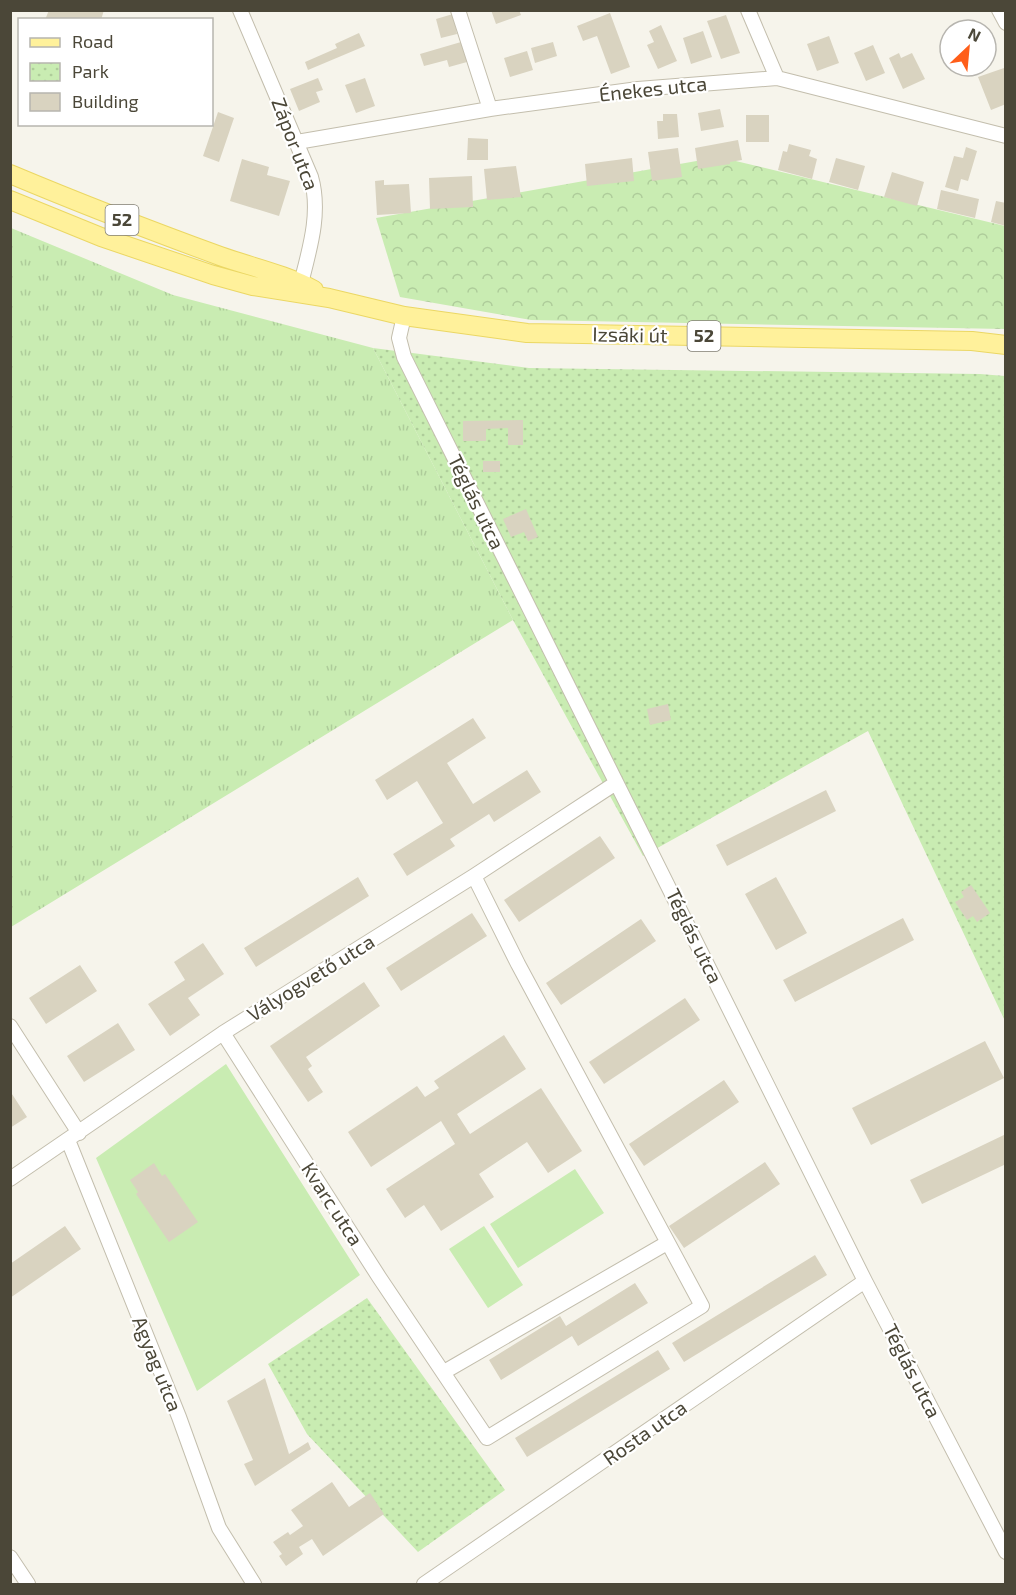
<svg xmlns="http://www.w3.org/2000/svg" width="1016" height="1595" viewBox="0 0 1016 1595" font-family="'Exo 2',sans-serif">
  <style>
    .grass { fill: url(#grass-tufts) }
    .forest { fill: url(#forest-crowns) }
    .park { fill: url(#park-dots) }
    .pitch { fill: #c9ecb2 }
    .building { fill: #d9d3c0 }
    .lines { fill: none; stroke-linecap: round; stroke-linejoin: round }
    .minor-casing { stroke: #c3bead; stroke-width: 16 }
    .major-casing { stroke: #ebd764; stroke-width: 20 }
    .minor { stroke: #fff; stroke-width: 14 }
    .major { stroke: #fff19b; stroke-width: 18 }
    .labels { text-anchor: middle; stroke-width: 4.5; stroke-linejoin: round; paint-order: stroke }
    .shield { fill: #fff; stroke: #817e74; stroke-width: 1.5 }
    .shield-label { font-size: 18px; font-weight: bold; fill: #4b4738 }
    .street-label { font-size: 20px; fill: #4b4738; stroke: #fff }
  </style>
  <defs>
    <pattern id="grass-tufts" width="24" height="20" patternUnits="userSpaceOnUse" patternTransform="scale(1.5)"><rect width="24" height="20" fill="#c9ecb2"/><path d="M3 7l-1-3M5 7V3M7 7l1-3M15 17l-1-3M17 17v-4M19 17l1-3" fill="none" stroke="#aecc9a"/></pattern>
    <pattern id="forest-crowns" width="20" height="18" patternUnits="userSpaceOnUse" patternTransform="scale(1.5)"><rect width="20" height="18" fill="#c9ecb2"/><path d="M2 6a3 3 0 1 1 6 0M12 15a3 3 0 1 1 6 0" fill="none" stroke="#aecc9a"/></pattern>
    <pattern id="park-dots" width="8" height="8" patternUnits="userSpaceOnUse" patternTransform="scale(1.5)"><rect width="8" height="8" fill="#c9ecb2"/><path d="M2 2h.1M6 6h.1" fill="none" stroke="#aecc9a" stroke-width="1.8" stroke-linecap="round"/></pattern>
  </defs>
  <rect width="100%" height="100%" fill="#f6f4eb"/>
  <path class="grass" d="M11,228L173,295L373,348L513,620L11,927Z"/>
  <path class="forest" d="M719,157L1005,226V329L531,320L400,297L376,218Z"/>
  <path class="park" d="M373,348L529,368L980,374L1005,376V1021L868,731L643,856L513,620Z
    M367,1298L505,1490L418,1552L307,1434L268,1364Z"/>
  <path class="pitch" d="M226,1064L360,1275L197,1391L96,1158Z
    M575,1169L604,1213L518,1268L490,1224Z
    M484,1226L523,1285L488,1308L449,1249Z"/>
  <path class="building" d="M49,10H104L101,20H45Z
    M491,10H519L521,15L496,24Z
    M610,13L630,67L611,74L597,36L583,41L577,26Z
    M453,14L457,34L441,38L436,19Z
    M726,15L740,53L721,59L707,21Z
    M661,25L677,61L658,69L647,45L654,42L649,31Z
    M703,31L712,57L691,64L683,38Z
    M359,33L365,46L308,70L305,62L337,48L335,44Z
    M829,36L839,63L817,71L807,44Z
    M461,42L467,62L449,67L447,60L424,66L420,54Z
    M553,42L557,56L535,63L531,48Z
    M873,45L885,73L866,81L854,53Z
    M527,51L533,70L510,77L504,58Z
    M899,53L901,58L912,53L925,79L903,89L889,58Z
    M1004,68L1006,104L991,110L978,77Z
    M318,78L323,90L316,92L320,102L299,111L290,89Z
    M365,78L375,106L356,113L345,85Z
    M720,109L724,127L701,131L698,113Z
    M218,112L234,118L219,162L203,156Z
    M663,114H677L679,137L658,139L657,121H663Z
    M746,115H769V142H746Z
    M468,138L488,139V160H467Z
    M738,140L742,160L730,162V164L698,169L695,148Z
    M789,144L811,150L809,156L817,159L812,179L778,170L783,151L787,152Z
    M966,147L977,151L968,181L961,179L958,191L945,187L954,156L963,158Z
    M678,148L682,177L652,181L648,152Z
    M632,158L634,181L587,186L585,164Z
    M836,158L865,166L858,190L829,182Z
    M242,159L269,167L267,175L290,181L279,216L230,201Z
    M516,166L521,197L487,200L484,169Z
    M892,172L924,182L917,206L884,197Z
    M472,176L473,207L430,209L429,178Z
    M384,180V185L409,184L411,213L377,215L375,181Z
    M941,190L979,199L975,218L937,209Z
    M996,201L1006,203V226L991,222Z
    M523,420V445H508V428L486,429V441H463V421Z
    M483,461H500V472H483Z
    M526,509L538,537L528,541L524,532L511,537L503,519Z
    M668,704L671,720L650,725L647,709Z
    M473,718L486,738L447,763L473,804L527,770L541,792L494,822L489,814L450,839L455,846L407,876L393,854L443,823L417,781L387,800L375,780Z
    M826,790L836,811L727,866L716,845Z
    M600,836L615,858L519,922L504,900Z
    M358,877L369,896L256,967L244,948Z
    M776,877L807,933L776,950L745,894Z
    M971,885L990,913L977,922L973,916L967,920L955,902L964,897L961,892Z
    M472,913L487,936L401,991L386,968Z
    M903,918L914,940L795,1002L783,980Z
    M641,919L656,941L561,1005L546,983Z
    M203,943L224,974L188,998L200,1015L170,1036L148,1004L185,980L174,962Z
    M80,965L97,991L46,1024L29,998Z
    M364,982L380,1006L306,1057L312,1066L308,1069L323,1092L308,1102L270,1046Z
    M685,998L700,1020L604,1084L589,1062Z
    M118,1023L135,1050L84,1082L67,1056Z
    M504,1035L526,1069L457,1114L470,1134L541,1088L582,1151L548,1173L527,1142L479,1174L494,1197L441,1231L424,1205L405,1218L386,1189L455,1144L441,1121L371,1167L348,1132L417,1086L425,1097L439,1088L434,1081Z
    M985,1041L1004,1078L871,1145L852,1108Z
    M724,1080L739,1102L644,1166L629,1144Z
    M10,1091L27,1117L10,1128Z
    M1006,1134V1164L922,1204L910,1180Z
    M765,1162L780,1184L684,1248L669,1226Z
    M154,1163L162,1176L165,1174L198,1222L169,1242L136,1194L138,1192L130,1180Z
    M65,1226L81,1249L10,1298V1264Z
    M815,1255L827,1275L684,1362L672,1343Z
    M635,1283L648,1303L578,1346L572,1336L501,1380L489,1360L560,1316L566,1326Z
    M658,1350L670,1369L527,1457L515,1438Z
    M265,1378L289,1454L308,1442L311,1449L255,1486L244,1464L253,1460L227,1401Z
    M332,1482L349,1507L370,1493L384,1514L323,1556L312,1539L299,1547L303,1554L286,1566L279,1556L282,1554L273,1542L288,1532L290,1535L303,1526L291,1510Z"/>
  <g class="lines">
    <defs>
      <path id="minor" d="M240,10L311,177C321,212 310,248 301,283
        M458,10L490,109
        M748,10L777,78
        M999,10L1006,23
        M297,142L490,109L638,89L777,78L1006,136
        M404,316L399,338L404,357L865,1281L1006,1552
        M10,1026L79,1133
        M223,1033L379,1277L487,1438L702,1306L518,964L474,876
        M68,1140L179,1417L219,1528L254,1584
        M10,1179L223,1033L474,876L616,783
        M444,1372L667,1243
        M10,1557L28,1584
        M424,1584L865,1281"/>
      <path id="major" d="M10,174C79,203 149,230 220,256C251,267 285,274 314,290
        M10,200L101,237L213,275L253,286L329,298L404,316L527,333L972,341L1006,345"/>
    </defs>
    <use href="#minor" class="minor-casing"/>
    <use href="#major" class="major-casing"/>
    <use href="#minor" class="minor"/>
    <use href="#major" class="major"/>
  </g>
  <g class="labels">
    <g class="shield">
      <rect x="105.5" y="205" width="33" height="30" rx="4.5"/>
      <rect x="687.5" y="321" width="33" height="30" rx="4.5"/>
    </g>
    <g class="shield-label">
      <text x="122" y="226">52</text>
      <text x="704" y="342">52</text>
    </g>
    <g class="street-label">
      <text transform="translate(653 89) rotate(-6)" y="7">Énekes utca</text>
      <text transform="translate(295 144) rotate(69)" y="7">Zápor utca</text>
      <text transform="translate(630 335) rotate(1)" y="7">Izsáki út</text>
      <text transform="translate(476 502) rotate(64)" y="7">Téglás utca</text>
      <text transform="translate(694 936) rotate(64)" y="7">Téglás utca</text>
      <text transform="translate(311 978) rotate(-32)" y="7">Vályogvető utca</text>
      <text transform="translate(332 1204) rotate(57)" y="7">Kvarc utca</text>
      <text transform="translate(157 1364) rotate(68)" y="7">Agyag utca</text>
      <text transform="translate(912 1371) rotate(63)" y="7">Téglás utca</text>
      <text transform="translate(645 1433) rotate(-35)" y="7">Rosta utca</text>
    </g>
  </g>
  <rect width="1016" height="1595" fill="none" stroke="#4b4738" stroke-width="24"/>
  <rect x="18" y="18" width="195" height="108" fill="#ffffff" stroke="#b7b5af" stroke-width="1.5"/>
  <rect x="30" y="38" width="30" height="9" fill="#fff19b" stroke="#b7b5af" stroke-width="1.5"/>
  <text x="72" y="48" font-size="18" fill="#4b4738">Road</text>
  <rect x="30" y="63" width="30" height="18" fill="url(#park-dots)" stroke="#b7b5af" stroke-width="1.5"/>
  <text x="72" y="78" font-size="18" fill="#4b4738">Park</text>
  <rect x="30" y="93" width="30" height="18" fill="#d9d3c0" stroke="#b7b5af" stroke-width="1.5"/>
  <text x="72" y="108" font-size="18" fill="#4b4738">Building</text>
  <g transform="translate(968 48) rotate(26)"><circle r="28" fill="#ffffff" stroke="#b7b5af" stroke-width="1.5"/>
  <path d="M0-4.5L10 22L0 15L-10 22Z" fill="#ff5e19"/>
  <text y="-9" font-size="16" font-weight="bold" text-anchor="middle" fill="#4b4738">N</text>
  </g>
</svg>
